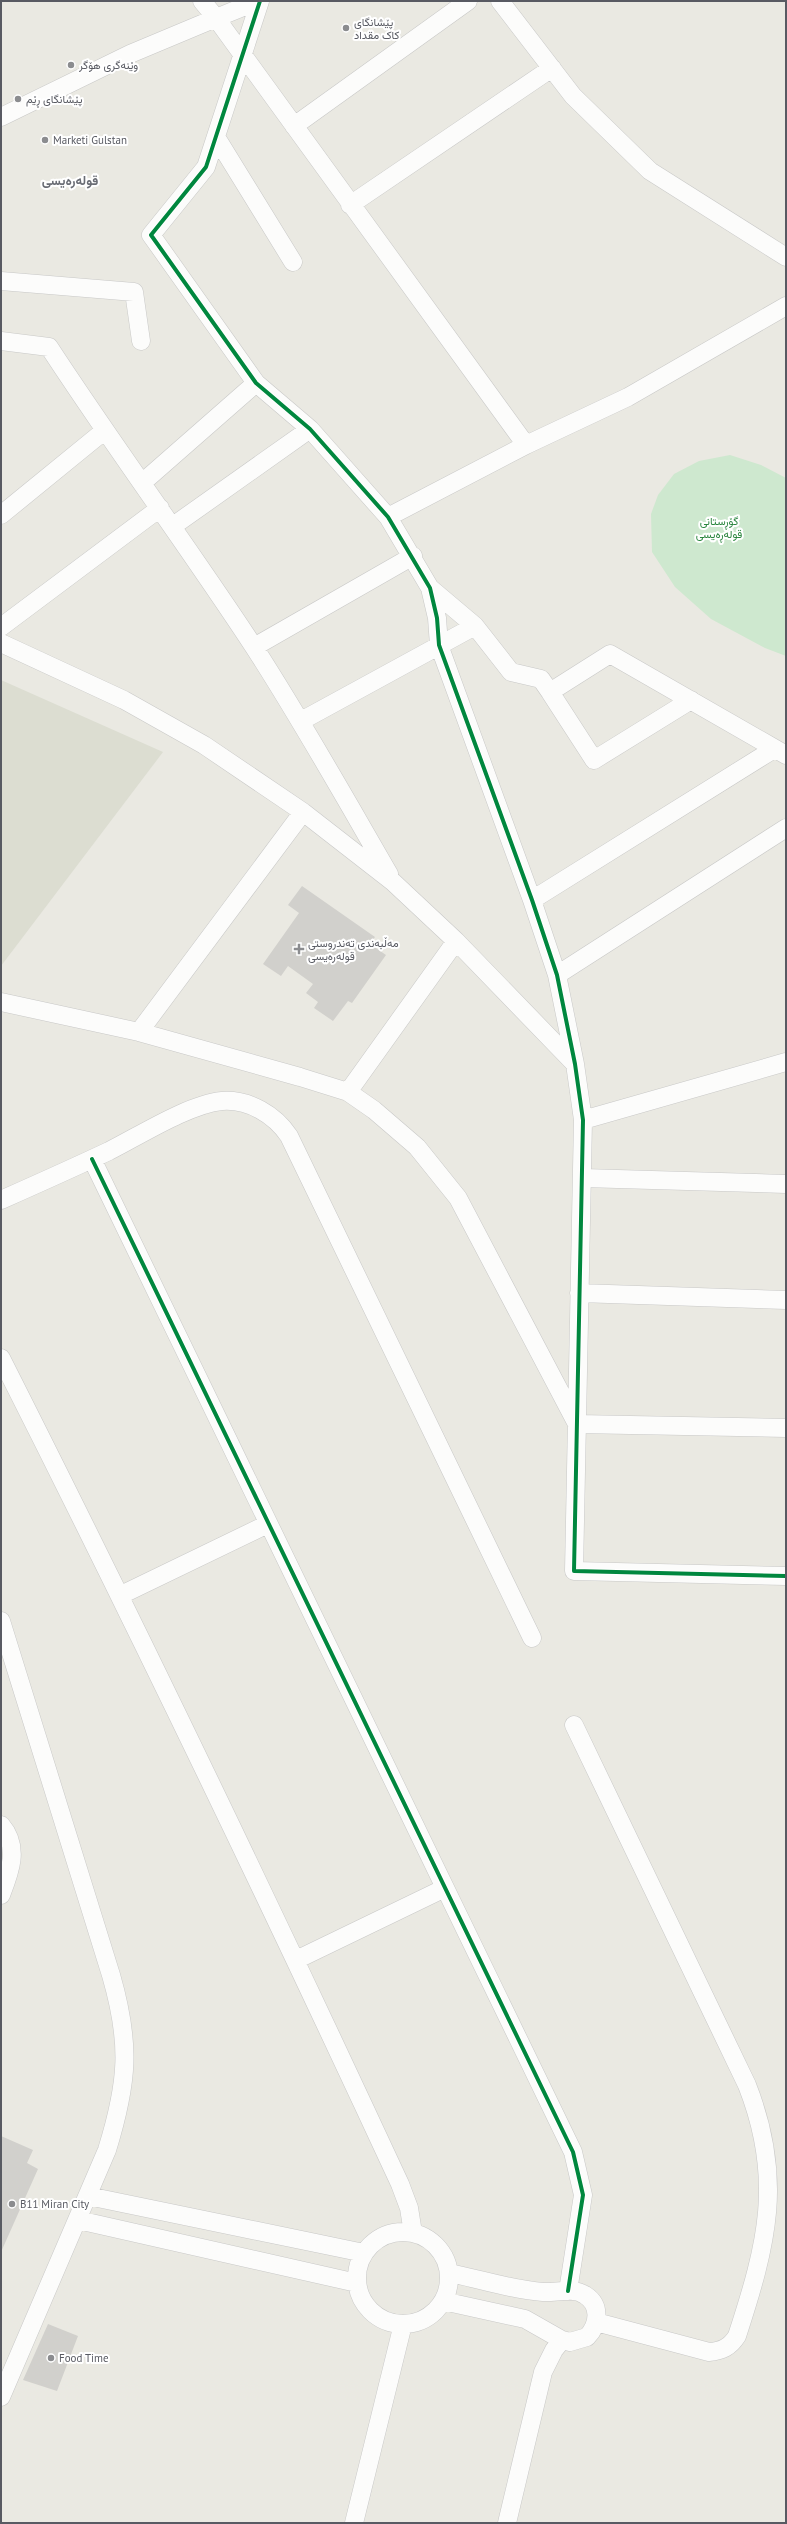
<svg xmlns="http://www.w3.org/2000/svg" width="787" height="2524" viewBox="0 0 787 2524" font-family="'PT Sans',Vazirmatn,sans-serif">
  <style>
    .education { fill: #dcddd1 }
    .green { fill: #cee8cf }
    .building { fill: #d1d0cc }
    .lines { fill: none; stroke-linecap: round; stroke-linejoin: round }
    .street-casing { stroke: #c8c8c7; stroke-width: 19 }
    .street { stroke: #fcfcfb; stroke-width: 18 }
    .cycleway-casing { stroke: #fff; stroke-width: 6 }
    .cycleway { stroke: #00873e; stroke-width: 4 }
    .poi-dot { fill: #8b8c8f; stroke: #fff; stroke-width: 1.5 }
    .labels { text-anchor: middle; stroke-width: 4; stroke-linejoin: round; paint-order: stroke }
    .poi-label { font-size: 11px; fill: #585a62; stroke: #fff; text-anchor: start }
    .park-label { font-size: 11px; fill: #2b863f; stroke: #fff }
    .quarter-label { font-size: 13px; font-weight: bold; fill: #696c74; stroke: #fff }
  </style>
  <rect width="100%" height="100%" fill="#eae9e2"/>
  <path class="education" d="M1,680L163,752L1,966Z"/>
  <path class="green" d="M730,455L761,465L786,478V656L765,648L711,619L675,587L652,552L651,514L658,495L674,474L699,461Z"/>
  <path class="building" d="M302,886L375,937L370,944L386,955L352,1003L348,1001L333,1021L314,1008L318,1002L306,993L313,984L288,966L281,976L263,964L299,913L288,905Z
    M1,2136L33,2150L27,2163L38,2169L1,2252Z
    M48,2324L78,2336L57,2391L23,2380Z"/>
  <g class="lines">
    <defs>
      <path id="street" d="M202,1L216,18L258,1
        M260,1L206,167L151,235L256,383L310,429L388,517L430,588L437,618L439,645L532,900L557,975L575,1064L583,1120L574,1571L786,1576
        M500,1L573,96L650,171L786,257
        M1,117L130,54L216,18L526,445
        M294,126L468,1
        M216,137L293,262
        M350,205L552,68
        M1,281L134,292L141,341
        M1,341L49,347C115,448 187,545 254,647C302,721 345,798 389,874
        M142,483L256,383
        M1,515L104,431
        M388,517L526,445L628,397L786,306
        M173,526L310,429
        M430,588L475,626L511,672L541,679L550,692L610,654L786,755
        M1,627L160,508
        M1,643L124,700L204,745L303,812L393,882L456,941L575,1064
        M254,647L413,556
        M550,692L594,760L691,700
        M301,721L475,626
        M532,900L774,749
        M557,975L786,828
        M1,1002L139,1032L300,1077L348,1092L374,1110L417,1147L458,1198L577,1424L786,1428
        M139,1032L303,812
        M348,1092L456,941
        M583,1120L786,1062
        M92,1159L573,2152L583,2195L568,2291
        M583,1178L786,1184
        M1,1200C37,1184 73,1168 109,1151C139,1136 189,1104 222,1101C249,1099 275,1115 289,1136L532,1638
        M579,1293L786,1300
        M1,1358C139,1631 271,1906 400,2184L409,2208L413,2233
        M121,1595L268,1524
        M1,1621L111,1975C131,2044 128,2082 107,2150L1,2397
        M574,1725L747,2085C784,2179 767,2244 737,2336C730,2347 722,2351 709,2352L596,2322
        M1,1825C20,1847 10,1872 1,1895
        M296,1960L445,1888
        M88,2196L364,2253
        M78,2220L357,2283
        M357 2278a46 46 0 1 1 92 0a46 46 0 1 1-92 0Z
        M443,2301L525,2319L562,2340L570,2342L587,2337C599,2324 601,2305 585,2295C573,2287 556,2293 543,2292C512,2290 480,2279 449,2273
        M354,2523L403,2324
        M507,2523L543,2372L554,2350L562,2340"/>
    </defs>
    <use href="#street" class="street-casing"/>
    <use href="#street" class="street"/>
    <defs>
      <path id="cycleway" d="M260,1L206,167L151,235L256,383L310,429L388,517L430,588L437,618L439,645L532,900L557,975L575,1064L583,1120L574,1571L786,1576
        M92,1159L573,2152L583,2195L568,2291"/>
    </defs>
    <use href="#cycleway" class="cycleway-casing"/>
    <use href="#cycleway" class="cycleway"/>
  </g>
  <g class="poi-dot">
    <circle cx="346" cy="28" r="4"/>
    <circle cx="71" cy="65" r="4"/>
    <circle cx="18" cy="99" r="4"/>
    <circle cx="45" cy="140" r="4"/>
    <path d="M297 943h4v4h4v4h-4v4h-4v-4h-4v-4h4z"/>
    <circle cx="12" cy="2204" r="4"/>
    <circle cx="51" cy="2358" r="4"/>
  </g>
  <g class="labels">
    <g class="poi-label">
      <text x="354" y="26">پێشانگای<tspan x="354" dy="13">کاک مقداد</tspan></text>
      <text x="79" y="69">وێنەگری هۆگر</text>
      <text x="26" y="103">پێشانگای ڕێم</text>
      <text x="53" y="144">Marketi Gulstan</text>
      <text x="308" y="947">مەڵبەندی تەندروستی<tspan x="308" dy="13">قولەرەیسی</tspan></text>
      <text x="20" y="2208">B11 Miran City</text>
      <text x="59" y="2362">Food Time</text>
    </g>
    <g class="park-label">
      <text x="719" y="525">گۆڕستانی<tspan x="719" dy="13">قولەڕەیسی</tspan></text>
    </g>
    <g class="quarter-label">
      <text x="70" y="185">قولەرەیسی</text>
    </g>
  </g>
  <rect width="787" height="2524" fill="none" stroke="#585a62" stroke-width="4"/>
</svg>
